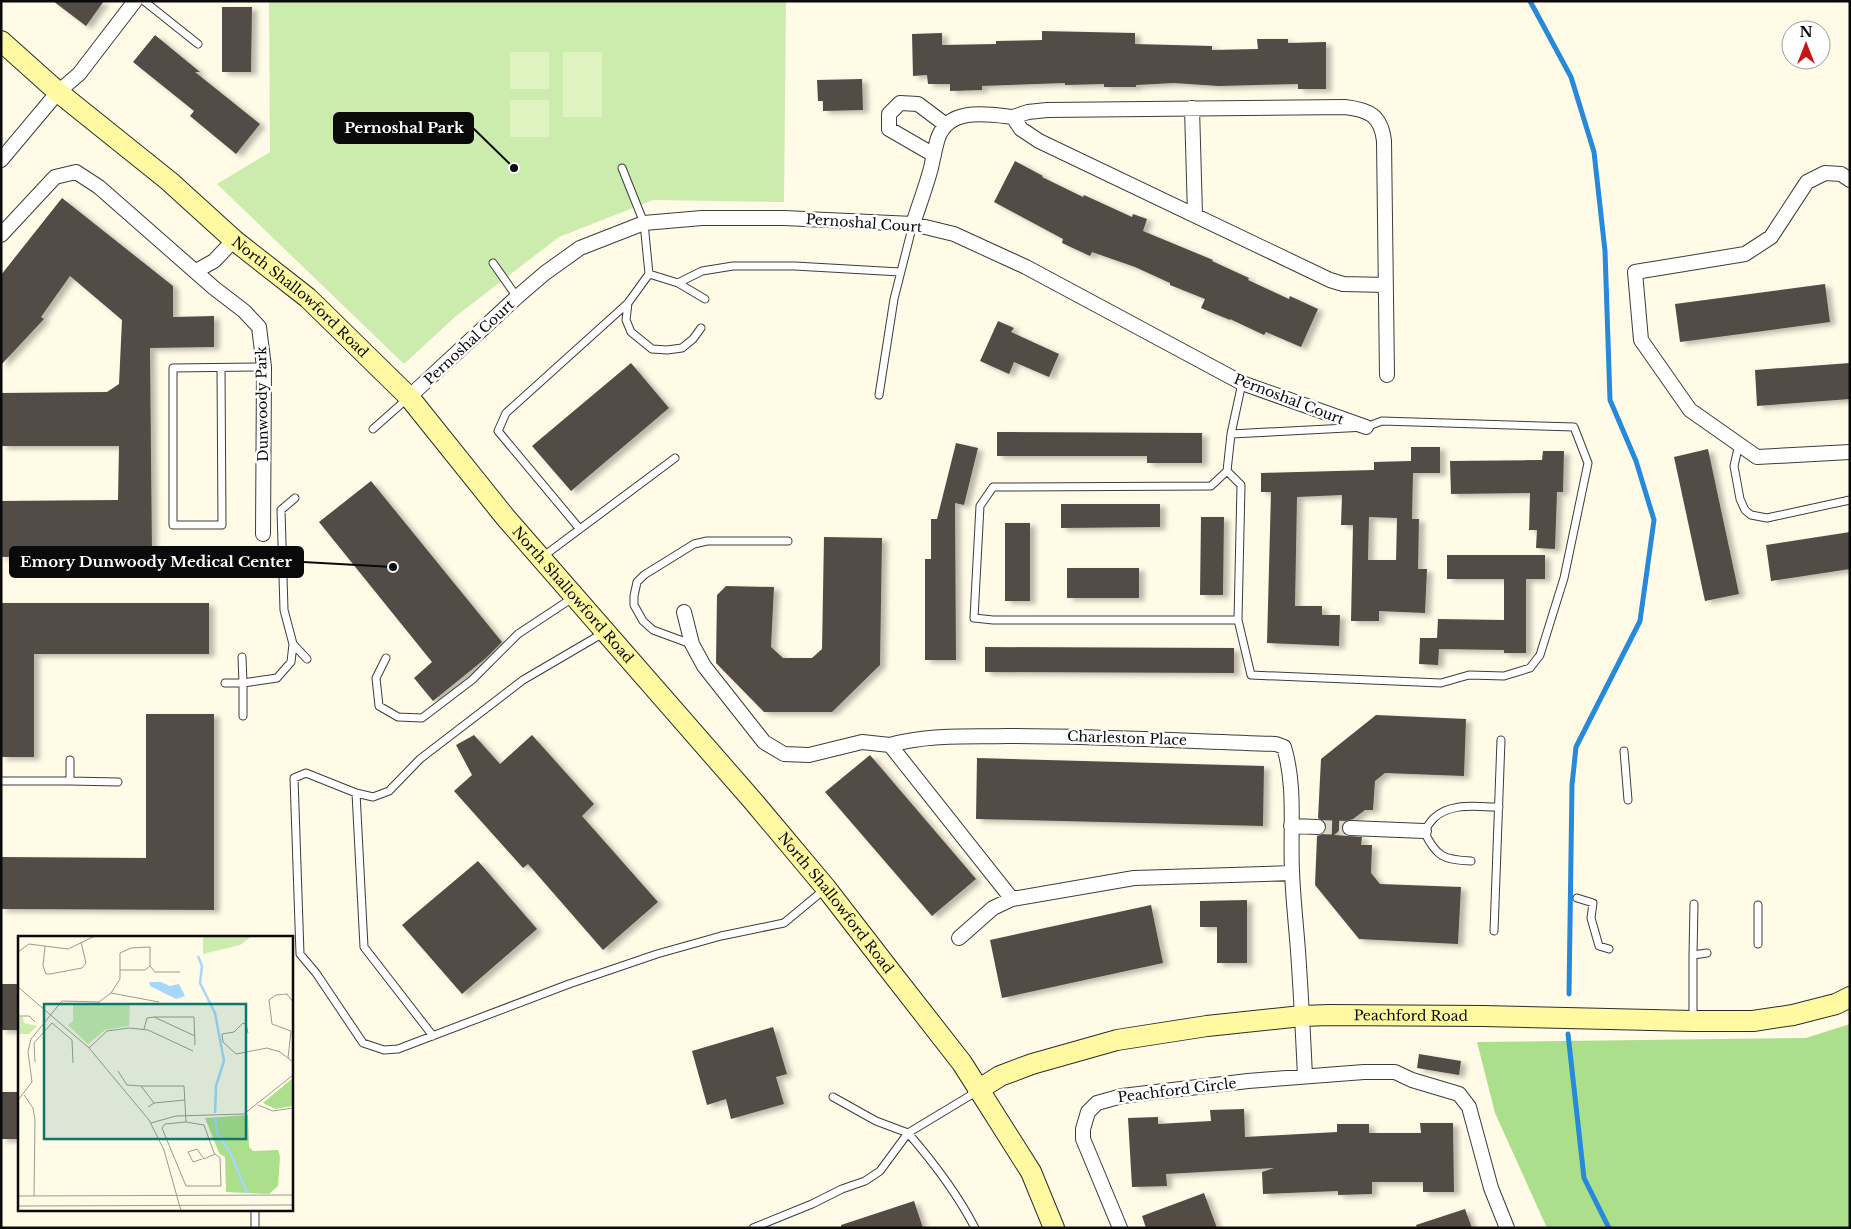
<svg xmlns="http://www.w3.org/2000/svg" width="1851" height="1229" viewBox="0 0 1851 1229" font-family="'Libre Baskerville',serif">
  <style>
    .green { fill: #cbecad }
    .forest { fill: #acdf8b }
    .pitch { fill: #dff3c0 }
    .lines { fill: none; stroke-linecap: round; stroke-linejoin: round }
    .stream { stroke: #2689da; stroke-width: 5 }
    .building { fill: #534c45; fill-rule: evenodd; filter: url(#shadow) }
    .street-tunnel { stroke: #dad7c6; stroke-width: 14; stroke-dasharray: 14 7; stroke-linecap: butt }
    .lane-casing { stroke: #3d3d3d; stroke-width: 9 }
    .street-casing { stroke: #3d3d3d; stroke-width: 16 }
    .secondary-casing { stroke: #2c2c2c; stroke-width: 22 }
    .lane { stroke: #fff; stroke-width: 7 }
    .street { stroke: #fff; stroke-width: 14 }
    .secondary { stroke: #fff9a2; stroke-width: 20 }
    .labels { text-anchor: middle; stroke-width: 5; stroke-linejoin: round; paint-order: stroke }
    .street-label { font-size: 14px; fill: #0a0a0a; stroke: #fff }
    .inset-river { fill: none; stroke: #a6d7fc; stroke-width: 2.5 }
    .inset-road { fill: none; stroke: #9d9b8f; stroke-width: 1 }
    .view { fill: #0f766e; fill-opacity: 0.15; stroke: #0f766e; stroke-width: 2.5 }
    .inset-edge { fill: none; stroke: #0a0a0a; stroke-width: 2.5 }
    .leader { fill: none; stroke: #0a0a0a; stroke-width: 2 }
    .callout-dot { fill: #0a0a0a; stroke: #fff; stroke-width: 2 }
    .callout { fill: #0a0a0a; stroke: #0a0a0a; stroke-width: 2 }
    .callout-label { font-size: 15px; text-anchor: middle; font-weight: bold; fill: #fff }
  </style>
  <defs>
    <filter id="shadow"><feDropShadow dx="5.5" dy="3" stdDeviation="2.5" flood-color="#0004"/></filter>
  </defs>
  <rect width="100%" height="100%" fill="#fffbe7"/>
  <path class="green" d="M269,1H786L784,202L653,200L559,237L456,316L404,364L217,184L270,152Z"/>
  <path class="forest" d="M1850,1024V1228H1547L1495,1113L1477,1042L1806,1038Z"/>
  <path class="pitch" d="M510,52H549V89H510Z
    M563,52H602V117H563Z
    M510,100H549V137H510Z"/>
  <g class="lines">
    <path class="stream" d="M1530,1L1571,77L1594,152L1605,251L1610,400L1636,461L1654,520L1640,621L1576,747L1572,785L1569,994
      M1568,1034L1584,1178L1609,1228"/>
  </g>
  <path class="building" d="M53,1H104L86,26Z
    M222,7H252L251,72H222Z
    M1042,31L1135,33V44L1212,46V50L1258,49L1257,39H1288V43L1326,42V89H1298V84L1219,86L1174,83L1136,85V87H1104V84L1065,85V83L982,86V90L950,91V84H928L927,75L913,76L912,34L942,33V45L996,44V41L1042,40Z
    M155,35L200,72H195L260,124L236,154L190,116L194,111L133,62Z
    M862,79L863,110L823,111V101H818L817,80Z
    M1015,161L1043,176L1042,177L1083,197L1084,195L1132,217L1133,214L1147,219L1143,231L1213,260L1212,261L1249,278L1248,280L1289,299L1290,296L1318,309L1301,347L1266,332L1264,335L1230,319V320L1201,308L1205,299L1170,285V283L1135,267L1092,252L1090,256L1062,243L1063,239L994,202Z
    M62,198L173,286V317L214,316V347L150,348L152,555L1,557V501L118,500L119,446H1V393L107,392L119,384L122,320L70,276L41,317L44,319L1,365V275Z
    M1825,284L1830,322L1680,342L1675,304Z
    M998,321L1014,328L1011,332L1059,354L1049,377L1014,362L1009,374L980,361Z
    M631,363L669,408L571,491L532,446Z
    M1850,363V399L1757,406L1755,370Z
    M997,432L1202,433V463H1147V456H997Z
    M956,443L978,448L964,505L955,503L956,660H925V559H931V519H937Z
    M1411,447H1440V473H1413L1412,519H1419L1418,569H1427L1425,613L1379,611V621H1351L1353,525H1341L1342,495L1297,497L1295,606H1322V615H1340L1339,646L1267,643L1271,492H1261V473L1374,470V462L1411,461ZM1369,517L1397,518L1396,560H1368Z
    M1708,449L1739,594L1705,601L1674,457Z
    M1543,451H1564L1563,492H1557L1555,549L1536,548L1537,530H1529L1530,493L1451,494L1450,461L1542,460Z
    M371,481L502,642L486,658L433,701L414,678L432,662L319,522Z
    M1061,504H1160V527L1061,528Z
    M1201,517H1224L1223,595H1200Z
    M1005,523H1030V601H1005Z
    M1850,532V569L1771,581L1766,545Z
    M824,537L882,538L880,665L832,712H764L716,663L717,595L726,586L774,587L771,647L783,658H812L822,649Z
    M1447,555H1545V579H1526V653H1504V650L1439,649L1438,665L1419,664L1420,638H1437L1438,619L1504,620V579H1447Z
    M1067,568H1139V598H1067Z
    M1,603H209V654H34V757H1Z
    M985,647L1234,648V673L985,672Z
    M146,714H214V910L1,909V857L146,858Z
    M1376,715L1466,719L1464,776L1385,773L1375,781L1373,810H1365L1353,819L1346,821L1342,824L1341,829L1334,835L1362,837L1361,845H1372L1371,873L1380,884L1461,887L1458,944L1359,939L1315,885L1317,836L1322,834L1327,828L1325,823L1318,818L1321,759Z
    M474,735L500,764L532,735L594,804L582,816L658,902L603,950L528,864L523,868L454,791L472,775L456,745Z
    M870,755L976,879L932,916L825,792Z
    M977,758L1264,766L1263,826L976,819Z
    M478,861L537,929L462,994L402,925Z
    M1247,900V963H1217V927H1200V901Z
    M1151,905L1163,963L1002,998L990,940Z
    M1,984H19V1030H1Z
    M773,1027L787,1074L776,1077L784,1104L731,1119L726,1099L707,1105L692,1051Z
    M1419,1054L1461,1061L1459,1075L1417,1068Z
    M1,1092H19V1139H1Z
    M1244,1109L1245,1137L1337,1132V1124H1369V1133H1421L1420,1123H1453L1454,1192H1423V1182H1372V1194L1338,1195V1191L1263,1194L1262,1172L1274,1168L1166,1174L1167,1186L1132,1187L1128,1118L1158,1117V1124L1211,1121L1210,1110Z
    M1204,1193L1217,1228H1146L1142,1216Z
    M914,1201L923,1228H841V1225Z
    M1465,1209L1472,1228H1417L1416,1225Z"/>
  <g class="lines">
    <path class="street-tunnel" d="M1318,827L1350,828"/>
    <defs>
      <path id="lane" d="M144,1L198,44
        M622,168L644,223L649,274L678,283L702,271L733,266H795L900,272
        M493,263L517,297
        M678,283L705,299
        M628,303L626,320L631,332L652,349L667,350L682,348L693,339L701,328
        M221,368L222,525H173V368L264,367
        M879,395L894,299L913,224
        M373,429L408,398
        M1739,444L1734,466L1740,499L1745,510L1751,515L1767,518L1850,500
        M1227,471L1241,485L1238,620L1251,675L1441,683L1469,675L1504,676L1530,668L1540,655L1564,578L1588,463L1574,427L1382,421L1366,427L1231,434
        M579,528L498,431L506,413L628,303L649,274
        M541,558L675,458
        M1238,620H993L974,618L980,506L993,487L1211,486L1227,471L1231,434L1242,383
        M605,632L523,680L420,759L389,791L373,797L356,793L306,773L294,778L300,954L316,973L363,1043L384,1050L398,1049L569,984L657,954L721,936L784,923L825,889
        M293,644L307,659
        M691,644L653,630L643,621L634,605V596L637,582L644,575L694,544L707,541H788
        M242,657L243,683L277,678L291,662L293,644L284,610L281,510L295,498
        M386,658L376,678L379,706L398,717L422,718L472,680L518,634L574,597
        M225,683H243V716
        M1624,751L1628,800
        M1,781H70V760
        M70,781L118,782
        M356,793L364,947L433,1036
        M1471,861C1444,860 1436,857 1424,831C1427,827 1430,822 1434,818C1451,802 1477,807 1499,807
        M1577,898L1593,903L1591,918L1599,946L1609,949
        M1494,931L1501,740
        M1758,944V905
        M1693,955L1694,904
        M1693,1020V955L1707,953
        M833,1097L876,1121L908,1133L976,1092
        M255,1210V1228
        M753,1228L812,1204L842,1189L865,1181L880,1171L908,1133C934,1163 957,1193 975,1228"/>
      <path id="street" d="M1192,108L1195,215
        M1013,117L1028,112L1047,110L1345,107C1369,110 1381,115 1384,141L1387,375
        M934,155L889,129V114L900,103L918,104L946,125
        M1,160L58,92L79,74L135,1
        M1850,180L1841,174L1825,173L1807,182L1771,237L1745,254L1635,272L1641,340L1690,410L1757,457L1850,452
        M913,224C919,205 926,187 931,168C933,158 935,148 938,138C949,107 987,114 1013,117L1021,129L1039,141L1330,280L1343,284L1386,285
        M1,235L55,177L76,172L99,187L214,288L244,311L259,327L264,367L263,534
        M196,271L214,261L234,240
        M409,397L517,297L545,273L580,248L644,223L702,218H784L913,224L954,234L1026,267L1242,383L1366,427
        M684,612L692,644L704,666L764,742L784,754L809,755L862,742L890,745L1012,899
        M890,745C928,734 969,737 1007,736C1097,736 1187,741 1276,744L1284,747C1296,787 1290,830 1292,871C1293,898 1296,924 1298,951C1301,993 1303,1034 1305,1076
        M1291,826L1318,827
        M1350,828L1424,831
        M959,938L993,908L1012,899L1134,878L1292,873
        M1120,1228L1083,1139V1129L1088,1112L1097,1103L1122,1096L1248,1081L1364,1072H1395L1412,1080L1459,1094L1469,1107L1491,1188L1507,1228"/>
      <g id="secondary">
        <path id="s1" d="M1,41L58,92L169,181L234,240L308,298L409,397L506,518L753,801L826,888L891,972L962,1063L1031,1172L1054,1228"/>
        <path id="s2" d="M978,1090L1000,1076L1032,1064L1117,1040L1207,1026L1302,1016L1329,1015L1483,1016L1693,1021H1753L1793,1015L1836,1004L1850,997"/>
      </g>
    </defs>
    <use href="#lane" class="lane-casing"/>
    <use href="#street" class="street-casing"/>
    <use href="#secondary" class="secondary-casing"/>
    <use href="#lane" class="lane"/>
    <use href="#street" class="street"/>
    <use href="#secondary" class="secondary"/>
  </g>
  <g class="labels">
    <g class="street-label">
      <text transform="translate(864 223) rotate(4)" y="5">Pernoshal Court</text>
      <text dy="5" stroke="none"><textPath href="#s1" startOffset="394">North Shallowford Road</textPath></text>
      <text transform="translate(469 342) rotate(-43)" y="5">Pernoshal Court</text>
      <text transform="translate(1289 399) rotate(21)" y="5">Pernoshal Court</text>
      <text transform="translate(262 404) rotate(-91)" y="5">Dunwoody Park</text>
      <text dy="5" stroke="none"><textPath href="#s1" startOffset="799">North Shallowford Road</textPath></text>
      <text transform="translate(1127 738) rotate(2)" y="5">Charleston Place</text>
      <text dy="5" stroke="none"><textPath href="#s1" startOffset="1204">North Shallowford Road</textPath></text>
      <text dy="5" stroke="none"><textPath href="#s2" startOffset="444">Peachford Road</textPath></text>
      <text transform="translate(1177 1090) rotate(-7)" y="5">Peachford Circle</text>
    </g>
  </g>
  <g transform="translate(18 936)">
    <rect width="275" height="275" fill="#fffbe7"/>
    <path d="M234,0L222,9L185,18V0ZM55,69H112L111,90L87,94L70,108L50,89L55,85ZM0,81H5L6,87L19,90L11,98H0Z" fill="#cbecad"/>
    <path d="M275,142V170L257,173L245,167ZM230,179L231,211L235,215L260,214L262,221L260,250L251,258L208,256L207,221L201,217L187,182Z" fill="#acdf8b"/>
    <path d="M131,46H143L152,50L161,48L167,60L158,63L132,50Z" fill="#a6d7fc"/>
    <path class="inset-river" d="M180,20L184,30L182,47L197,77L206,125L198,150L197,177M197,181L199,197L212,216L229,257"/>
    <path class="inset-road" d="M27,10L25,30L28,38H32L64,32L68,27L63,6M0,16L11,8L50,13L77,0M102,34H127L132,30L137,36H162M0,51L71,112L131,184L146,214L163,275M93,57L102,43V17L113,12L132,11V30M0,80H11L17,86M136,81H176L177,109M126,93L129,82L136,81L177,100M230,97L228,88L225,87L216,96L204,98L205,106L218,118L249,112L262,116L275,126M71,112L89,95L111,92L130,94L175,115M270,122L273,95L254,88L251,64L258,59L269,58L275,66M17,126L16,107L34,87L54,104L55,127M100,135L109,149L123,150L136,167M123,150H166L168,186L186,189L196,217L202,222L203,250H168L144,192L147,188L168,186M6,159L15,172L17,184L16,260M0,164L14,146L10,116L13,103L44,65L81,66L93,57L141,66M240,169L255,175L275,172M130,171L136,167L167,164M133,187L158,180L226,178L275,139M184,223L175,226L170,216L179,213L186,223L197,218M0,260L275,259M0,270L275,269M214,275H271"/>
    <path class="view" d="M26,68H228V203H26Z"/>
    <rect width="275" height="275" class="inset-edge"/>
  </g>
  <path class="leader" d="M514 168L473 128M393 567L303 562"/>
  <g class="callout-dot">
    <circle cx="514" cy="168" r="5"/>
    <circle cx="393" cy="567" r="5"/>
  </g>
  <g class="callout">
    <rect x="334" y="113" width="139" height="30" rx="5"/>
    <rect x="10" y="547" width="293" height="30" rx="5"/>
  </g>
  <g class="callout-label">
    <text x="404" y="133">Pernoshal Park</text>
    <text x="156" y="567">Emory Dunwoody Medical Center</text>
  </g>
  <rect width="1851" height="1229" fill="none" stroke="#0a0a0a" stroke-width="5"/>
  <g transform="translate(1806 45)"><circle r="24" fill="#ffffff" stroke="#9d9d9d"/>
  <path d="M0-4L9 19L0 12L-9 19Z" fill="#c51716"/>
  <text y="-8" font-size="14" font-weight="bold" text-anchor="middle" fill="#0a0a0a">N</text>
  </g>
</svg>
